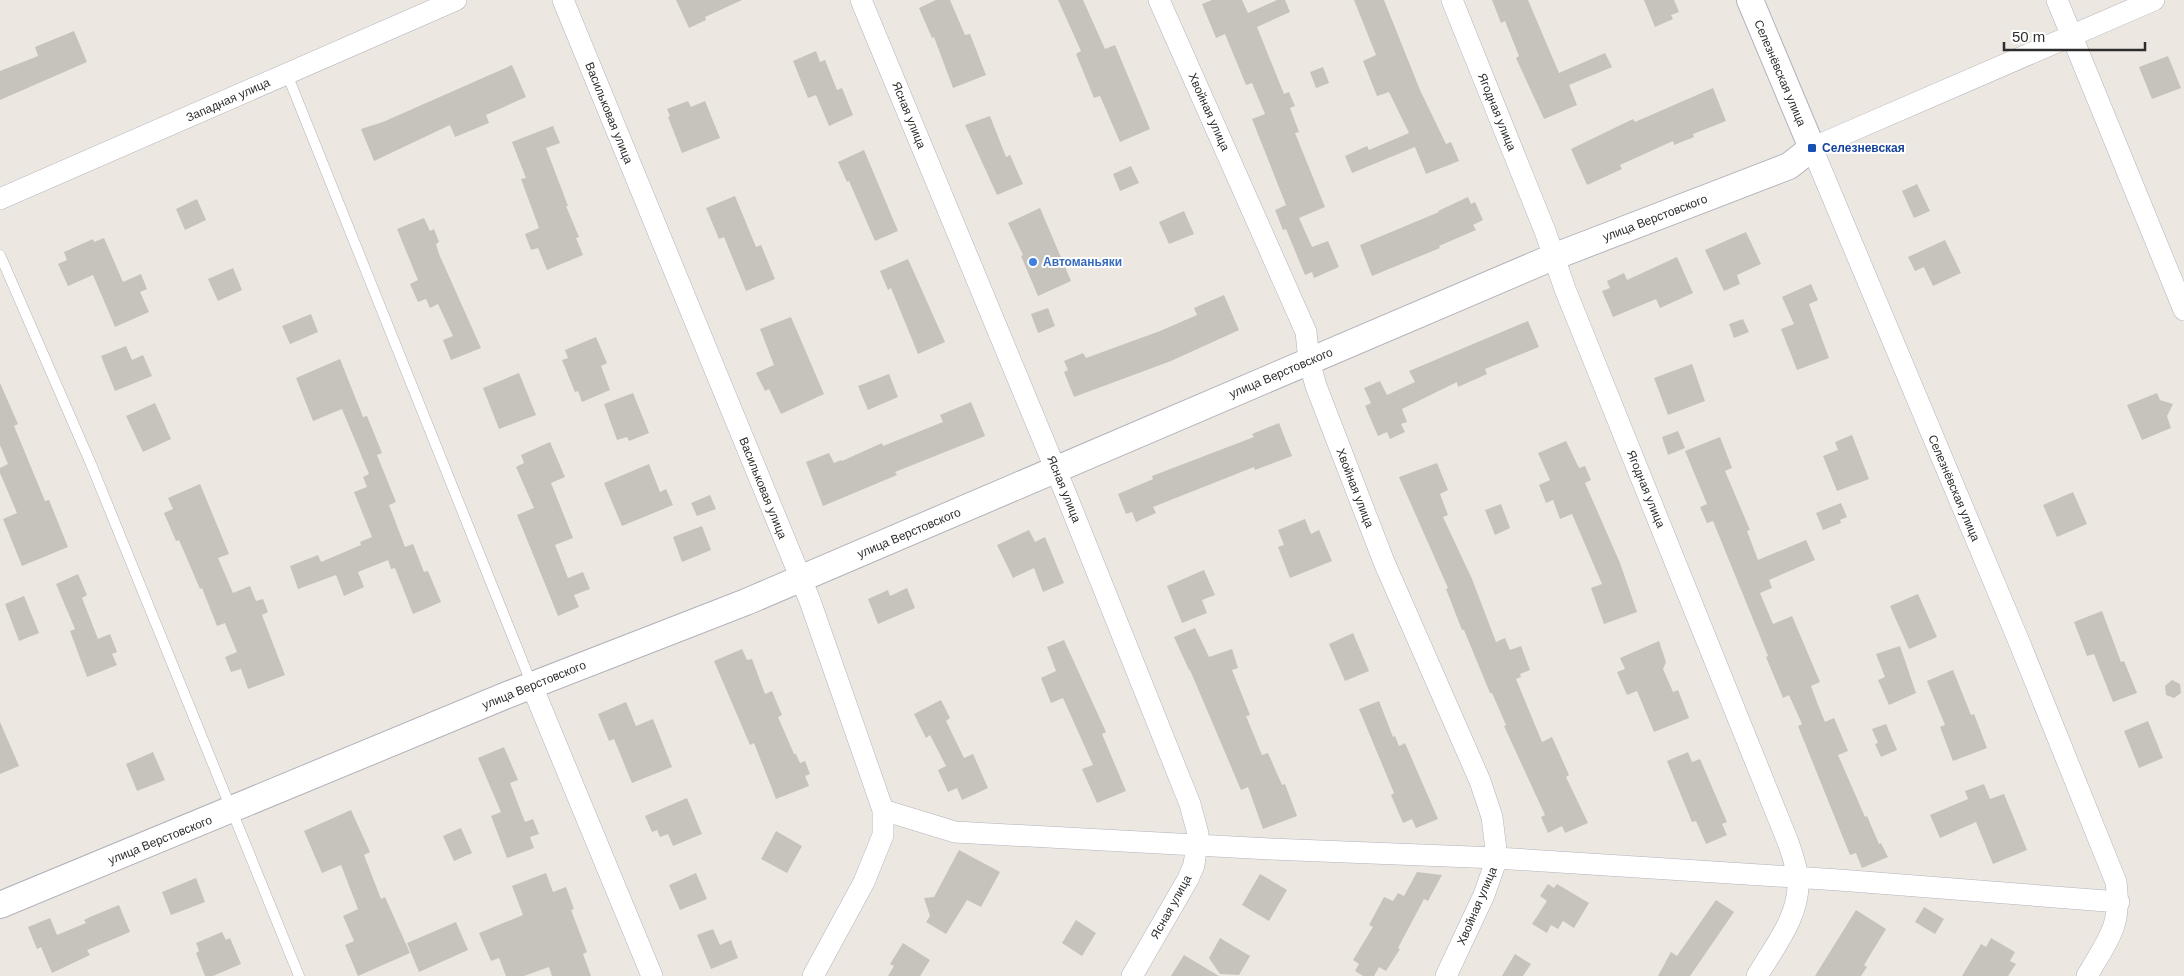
<svg xmlns="http://www.w3.org/2000/svg" width="2184" height="976" viewBox="0 0 2184 976" font-family="Helvetica,sans-serif">
  <style>
    .building { fill: #c6c2bc }
    .lines { fill: none; stroke-linecap: round; stroke-linejoin: round }
    .service-casing { stroke: #b2b3bb; stroke-width: 11 }
    .minor-casing { stroke: #b2b3bb; stroke-width: 22 }
    .tertiary-casing { stroke: #b2b3bb; stroke-width: 28 }
    .service { stroke: #fff; stroke-width: 10 }
    .minor { stroke: #fff; stroke-width: 21 }
    .tertiary { stroke: #fff; stroke-width: 26 }
    .transit-dot { fill: #1a4fb4; stroke: #fff; stroke-width: 2 }
    .shop-dot { fill: #3f7fe0; stroke: #fff; stroke-width: 2 }
    .labels { text-anchor: middle; stroke-width: 4; stroke-linejoin: round; paint-order: stroke }
    .street-label { font-size: 12px; fill: #2d2d2d; stroke: #fff }
    .transit-label { font-size: 12px; font-weight: bold; fill: #164399; stroke: #fff; text-anchor: start }
    .shop-label { font-size: 12px; font-weight: bold; fill: #366cbe; stroke: #fff; text-anchor: start }
  </style>
  <rect width="100%" height="100%" fill="#ede7e1"/>
  <path class="building" d="M676,0H742L705,17L706,20L689,28Z
    M936,0H950L965,35L970,34L986,75L953,88L934,37L932,38L919,8Z
    M1058,0H1083L1105,49L1115,45L1150,129L1120,142L1100,96L1094,98L1076,54L1081,51Z
    M1212,0H1242L1248,13L1277,0H1285L1290,12L1257,27L1284,94L1289,92L1295,106L1290,108L1299,132L1295,133L1325,207L1299,218L1312,247L1328,241L1339,267L1314,278L1312,272L1305,275L1286,229L1283,230L1275,210L1286,205L1252,119L1265,114L1252,83L1246,85L1225,34L1216,38L1202,4Z
    M1354,0H1384L1420,90L1446,144L1451,142L1459,161L1426,174L1415,147L1352,173L1345,156L1367,146L1369,150L1409,133L1389,92L1377,96L1363,61L1376,55Z
    M1492,0H1528L1559,73L1605,53L1612,67L1569,85L1577,105L1544,119L1516,58L1519,56L1505,21L1501,23Z
    M1644,0H1674L1679,12L1671,15L1673,19L1655,27Z
    M74,31L87,62L0,100V71L38,56L35,47Z
    M816,51L820,62L825,60L837,90L842,88L853,115L829,126L816,95L808,98L793,61Z
    M2168,56L2181,88L2152,99L2139,67Z
    M512,65L526,97L486,115L489,123L455,137L450,125L374,161L361,129L383,122Z
    M1323,67L1329,83L1316,88L1310,72Z
    M1713,88L1726,121L1693,134L1694,137L1674,145L1673,141L1620,165L1622,169L1587,185L1571,149L1633,119L1635,122Z
    M688,101L691,107L705,101L720,138L682,153L668,117L670,116L667,109Z
    M990,116L1006,157L1010,155L1023,184L997,195L965,125Z
    M553,126L560,143L546,148L568,206H566L579,237L576,238L583,255L547,270L538,248L531,250L525,234L539,228L521,179L526,178L512,142Z
    M864,150L898,231L875,241L849,181L847,182L838,162Z
    M1131,166L1139,183L1120,191L1113,174Z
    M1917,184L1930,211L1914,218L1902,191Z
    M735,196L756,247L761,245L775,279L746,291L724,237L719,239L706,208Z
    M1468,197L1471,204L1475,202L1483,220L1473,225L1476,230L1439,246L1440,248L1372,276L1360,245L1439,212L1438,211Z
    M197,199L206,220L185,230L176,209Z
    M1040,208L1071,281L1038,296L1021,256L1023,255L1008,223Z
    M1184,211L1194,234L1169,244L1159,222Z
    M424,218L430,231L434,229L439,242L436,244L439,254L481,348L451,360L443,340L453,336L438,304L430,308L426,299L418,302L410,284L418,280L397,229Z
    M1746,232L1761,264L1737,275L1740,284L1724,291L1705,250Z
    M104,238L123,282L141,274L147,289L140,292L149,312L115,327L93,275L68,286L58,264L67,260L64,252L93,239L94,242Z
    M1945,240L1961,273L1933,286L1924,267L1915,271L1908,257Z
    M1677,257L1693,293L1660,308L1656,299L1613,317L1602,291L1610,288L1607,281L1624,273L1627,280Z
    M908,259L945,342L918,354L891,288L888,290L880,271Z
    M233,268L242,290L218,301L208,279Z
    M1811,284L1818,300L1809,304L1829,358L1797,370L1781,329L1794,324L1782,297Z
    M1224,295L1239,330L1171,361L1074,397L1064,372L1068,370L1064,361L1083,353L1086,358L1160,331L1197,315L1194,308Z
    M1048,308L1055,326L1038,333L1031,314Z
    M311,314L318,332L290,344L282,326Z
    M791,317L824,394L781,414L769,389L765,391L756,373L774,365L760,329Z
    M1743,319L1749,332L1734,338L1729,324Z
    M1528,321L1539,347L1485,369L1487,374L1458,387L1457,382L1402,409L1407,422L1401,424L1405,432L1390,439L1387,432L1378,436L1365,406L1371,403L1364,388L1380,381L1387,395L1415,382L1409,371Z
    M596,337L607,363L601,366L610,390L582,402L578,391L575,392L562,360L568,358L565,350Z
    M126,346L132,360L143,355L152,376L115,391L101,356Z
    M340,359L363,417L367,416L382,453L377,455L396,502L389,505L405,547L413,544L424,572L428,571L441,602L413,614L395,568L391,569L388,560L358,572L364,587L344,596L336,575L298,589L290,566L318,555L321,562L361,545L360,542L372,537L354,492L367,487L363,477L369,474L342,409L313,421L296,378Z
    M1692,364L1705,401L1668,415L1654,378Z
    M519,373L536,415L499,429L483,388Z
    M889,374L898,397L868,410L858,386Z
    M0,383L18,424L14,426L45,501L49,500L68,547L22,566L3,519L17,513L0,473V468L8,464L0,445Z
    M633,393L649,433L629,441L627,437L617,440L604,404Z
    M2157,393L2160,400L2173,404L2167,416L2171,428L2142,440L2127,405Z
    M971,402L985,436L895,472L897,475L823,506L806,462L829,453L834,463L841,460L842,461L882,443L883,446L943,422L940,415Z
    M155,403L171,439L143,452L126,416Z
    M1279,423L1292,456L1255,470L1254,467L1153,507L1156,513L1136,522L1132,512L1126,514L1118,494L1153,479L1152,476L1254,437L1252,434Z
    M1678,431L1685,448L1668,455L1662,437Z
    M1852,435L1869,479L1837,491L1823,456L1838,450L1835,442Z
    M1720,437L1732,468L1725,471L1750,530L1747,531L1758,560L1806,540L1815,560L1769,580L1772,588L1760,593L1773,624L1792,616L1820,682L1811,686L1818,705L1825,722L1834,718L1848,751L1838,755L1865,817L1867,816L1879,844L1881,843L1888,857L1862,868L1856,853L1850,855L1798,726L1802,724L1789,695L1783,698L1766,657L1768,656L1713,521L1707,523L1700,507L1707,504L1685,451Z
    M1566,441L1579,468L1585,466L1591,480L1585,483L1620,563L1637,612L1604,624L1591,588L1602,584L1572,514L1560,519L1553,500L1546,503L1539,485L1550,480L1538,453Z
    M550,442L565,477L551,483L573,538L555,545L568,578L583,572L590,589L574,595L579,607L558,616L517,515L534,508L516,467L524,463L521,455Z
    M1437,463L1448,490L1440,494L1448,515L1443,517L1472,579L1496,642L1505,638L1510,650L1521,646L1530,670L1520,674L1521,677L1516,679L1542,742L1552,737L1569,775L1566,777L1588,823L1565,833L1562,826L1548,833L1541,817L1545,815L1504,726L1506,725L1492,693H1490L1464,630H1462L1446,589L1448,588L1399,477Z
    M649,464L660,492L666,489L673,505L622,526L604,483Z
    M200,484L229,554L218,558L233,593L250,586L256,601L263,599L268,612L262,615L285,675L248,689L241,669L231,672L225,657L237,652L225,623L217,626L202,588L200,589L179,540L176,541L164,513L173,509L168,498Z
    M2073,492L2087,524L2057,537L2043,505Z
    M710,495L716,509L697,516L691,503Z
    M1841,503L1847,517L1840,520L1841,523L1823,530L1816,513Z
    M1501,504L1510,528L1495,535L1485,510Z
    M1305,519L1311,534L1319,530L1332,561L1290,578L1278,547L1284,545L1278,530Z
    M702,526L711,550L682,562L673,537Z
    M1029,530L1035,542L1045,537L1064,583L1043,592L1034,568L1013,578L997,545Z
    M1204,570L1215,595L1202,600L1207,613L1182,623L1167,586Z
    M78,574L87,595L82,598L98,639L110,634L117,652L112,654L117,665L87,677L70,631L75,629L56,584Z
    M907,588L915,608L878,624L868,599L888,590L890,596Z
    M1918,594L1937,637L1909,649L1890,606Z
    M24,596L39,633L19,641L5,604Z
    M2102,611L2121,662L2124,661L2137,693L2113,702L2094,654L2087,656L2074,622Z
    M1195,628L1209,657L1232,649L1238,668L1232,670L1250,715L1246,716L1262,755L1268,753L1282,785L1285,784L1297,816L1263,829L1248,787L1241,790L1190,670H1189L1174,637Z
    M1353,633L1369,671L1345,681L1329,644Z
    M1064,640L1106,732L1102,734L1126,791L1097,803L1082,769L1093,765L1063,698L1051,703L1041,678L1056,671L1047,647Z
    M1659,641L1666,662L1663,669L1673,692L1678,690L1689,718L1654,732L1637,691L1627,695L1617,672L1625,669L1620,658Z
    M1900,646L1916,693L1889,705L1878,680L1885,677L1876,654Z
    M742,649L747,660L752,659L765,694L772,691L782,715L778,717L794,754H796L800,763L805,761L810,774L805,776L809,786L776,799L754,743L750,745L714,661Z
    M1953,670L1971,715L1974,714L1987,748L1953,761L1940,727L1945,725L1927,681Z
    M2172,680L2180,684L2181,693L2174,698L2166,695L2165,686Z
    M941,700L950,718L946,721L964,758L973,754L988,788L962,800L957,788L948,792L938,770L946,766L930,735L926,738L914,714Z
    M1379,701L1393,737L1395,736L1399,746L1405,743L1438,819L1416,828L1412,819L1403,823L1391,795L1394,793L1359,709Z
    M626,702L636,726L653,719L672,767L632,783L614,739L609,741L598,714Z
    M2148,721L2163,758L2139,768L2124,731Z
    M0,722L19,766L0,774Z
    M1886,724L1897,750L1881,757L1875,744L1878,743L1872,729Z
    M504,747L518,780L510,783L525,822L533,819L539,834L530,837L534,848L507,858L491,816L501,812L478,758Z
    M153,752L165,780L137,791L126,764Z
    M1688,752L1692,762L1700,759L1727,822L1722,824L1727,835L1706,844L1696,821L1692,822L1667,761Z
    M1984,784L1990,799L2004,794L2027,850L1993,864L1976,822L1940,838L1930,815L1968,799L1965,791Z
    M687,798L702,834L673,846L668,834L660,837L657,830L652,832L645,816Z
    M351,810L370,852L364,855L381,899L385,897L410,953L358,976L345,945L354,941L343,916L358,909L341,865L322,873L304,831Z
    M461,828L472,853L454,861L443,836Z
    M776,831L802,846L787,873L761,859Z
    M959,850L1000,872L981,907L967,900L946,934L926,922L930,916L924,898L934,897Z
    M1417,872L1442,875L1428,901L1424,899L1398,948L1400,949L1386,971L1379,967L1374,976H1363L1355,971L1359,964L1353,960L1373,927L1369,925L1384,897L1393,901L1398,893L1404,896Z
    M546,873L553,892L566,887L574,909L571,910L587,952L583,954L591,976H552L549,967L524,976H506L499,958L491,961L479,933L523,915L512,886Z
    M696,873L707,899L680,910L669,885Z
    M1260,874L1287,890L1269,921L1242,905Z
    M196,878L205,902L171,915L162,892Z
    M1548,884L1554,888L1557,884L1589,903L1574,928L1563,921L1558,929L1551,925L1547,933L1532,924L1547,901L1540,896Z
    M1716,900L1734,912L1690,976H1658L1671,952L1677,956Z
    M119,905L130,932L87,950L90,955L52,973L41,947L37,949L28,927L50,918L57,935L86,923L84,920L90,917Z
    M1924,907L1944,919L1935,934L1915,922Z
    M1856,910L1886,929L1864,965L1867,967L1861,976H1815Z
    M1076,920L1096,933L1082,956L1062,943Z
    M456,922L468,950L419,972L407,943Z
    M713,929L720,945L731,940L738,958L711,969L697,935Z
    M222,932L226,940L230,938L241,964L213,976H205L196,953L199,951L196,943Z
    M1220,938L1250,956L1239,975L1220,974L1209,958Z
    M1991,938L2015,952L2010,961L2016,964L2008,976H1962L1981,944L1986,947Z
    M903,943L930,960L920,976H888L894,966L890,964Z
    M1515,954L1531,964L1523,976H1502Z
    M1184,955L1219,976H1171Z"/>
  <g class="lines">
    <defs>
      <path id="service" d="M287,74L532,685
        M0,255L91,464L299,976"/>
      <path id="minor" d="M563,0L810,601L883,810V835L864,882L813,976
        M861,0L1067,497L1190,804L1198,834L1194,865L1188,879L1132,976
        M1159,0L1306,332L1309,361L1316,386L1384,562L1480,781L1492,817L1497,858L1484,895L1446,976
        M1452,0L1545,231L1565,289L1788,842C1792,854 1797,867 1798,880C1800,916 1774,947 1757,976
        M2057,0L2184,310
        M0,199L456,0
        M532,686L652,976
        M883,810L955,832L1270,849L1497,858L1839,880L2119,902
        M2087,976C2108,939 2122,927 2116,882L2020,644L1812,148L2154,0"/>
      <path id="tertiary" d="M0,905L507,695L746,602L1553,257L1789,166L1812,148L1750,0"/>
    </defs>
    <use href="#service" class="service-casing"/>
    <use href="#minor" class="minor-casing"/>
    <use href="#tertiary" class="tertiary-casing"/>
    <use href="#service" class="service"/>
    <use href="#minor" class="minor"/>
    <use href="#tertiary" class="tertiary"/>
  </g>
  <rect class="transit-dot" x="1807" y="143" width="10" height="10" rx="2.5"/>
  <circle class="shop-dot" cx="1033" cy="262" r="5"/>
  <g class="labels">
    <g class="street-label">
      <text transform="translate(1780 73) rotate(67)" y="4">Селезнёвская улица</text>
      <text transform="translate(228 100) rotate(-24)" y="4">Западная улица</text>
      <text transform="translate(1209 112) rotate(66)" y="4">Хвойная улица</text>
      <text transform="translate(1497 112) rotate(68)" y="4">Ягодная улица</text>
      <text transform="translate(609 113) rotate(68)" y="4">Васильковая улица</text>
      <text transform="translate(909 115) rotate(68)" y="4">Ясная улица</text>
      <text transform="translate(1655 218) rotate(-21)" y="4">улица Верстовского</text>
      <text transform="translate(1281 373) rotate(-23)" y="4">улица Верстовского</text>
      <text transform="translate(763 488) rotate(68)" y="4">Васильковая улица</text>
      <text transform="translate(1355 488) rotate(69)" y="4">Хвойная улица</text>
      <text transform="translate(1954 488) rotate(67)" y="4">Селезнёвская улица</text>
      <text transform="translate(1064 489) rotate(68)" y="4">Ясная улица</text>
      <text transform="translate(1646 489) rotate(68)" y="4">Ягодная улица</text>
      <text transform="translate(909 533) rotate(-23)" y="4">улица Верстовского</text>
      <text transform="translate(534 685) rotate(-22)" y="4">улица Верстовского</text>
      <text transform="translate(160 840) rotate(-22)" y="4">улица Верстовского</text>
      <text transform="translate(1477 906) rotate(-67)" y="4">Хвойная улица</text>
      <text transform="translate(1171 907) rotate(-61)" y="4">Ясная улица</text>
    </g>
    <g class="transit-label">
      <text x="1822" y="152">Селезневская</text>
    </g>
    <g class="shop-label">
      <text x="1043" y="266">Автоманьяки</text>
    </g>
  </g>
  <path d="M2004 42v8h141v-8" fill="none" stroke="#2d2d2d" stroke-width="2.5"/>
  <text x="2012" y="42" font-size="15" fill="#2d2d2d" stroke="#ffffff" stroke-width="4" paint-order="stroke">50 m</text>
</svg>
